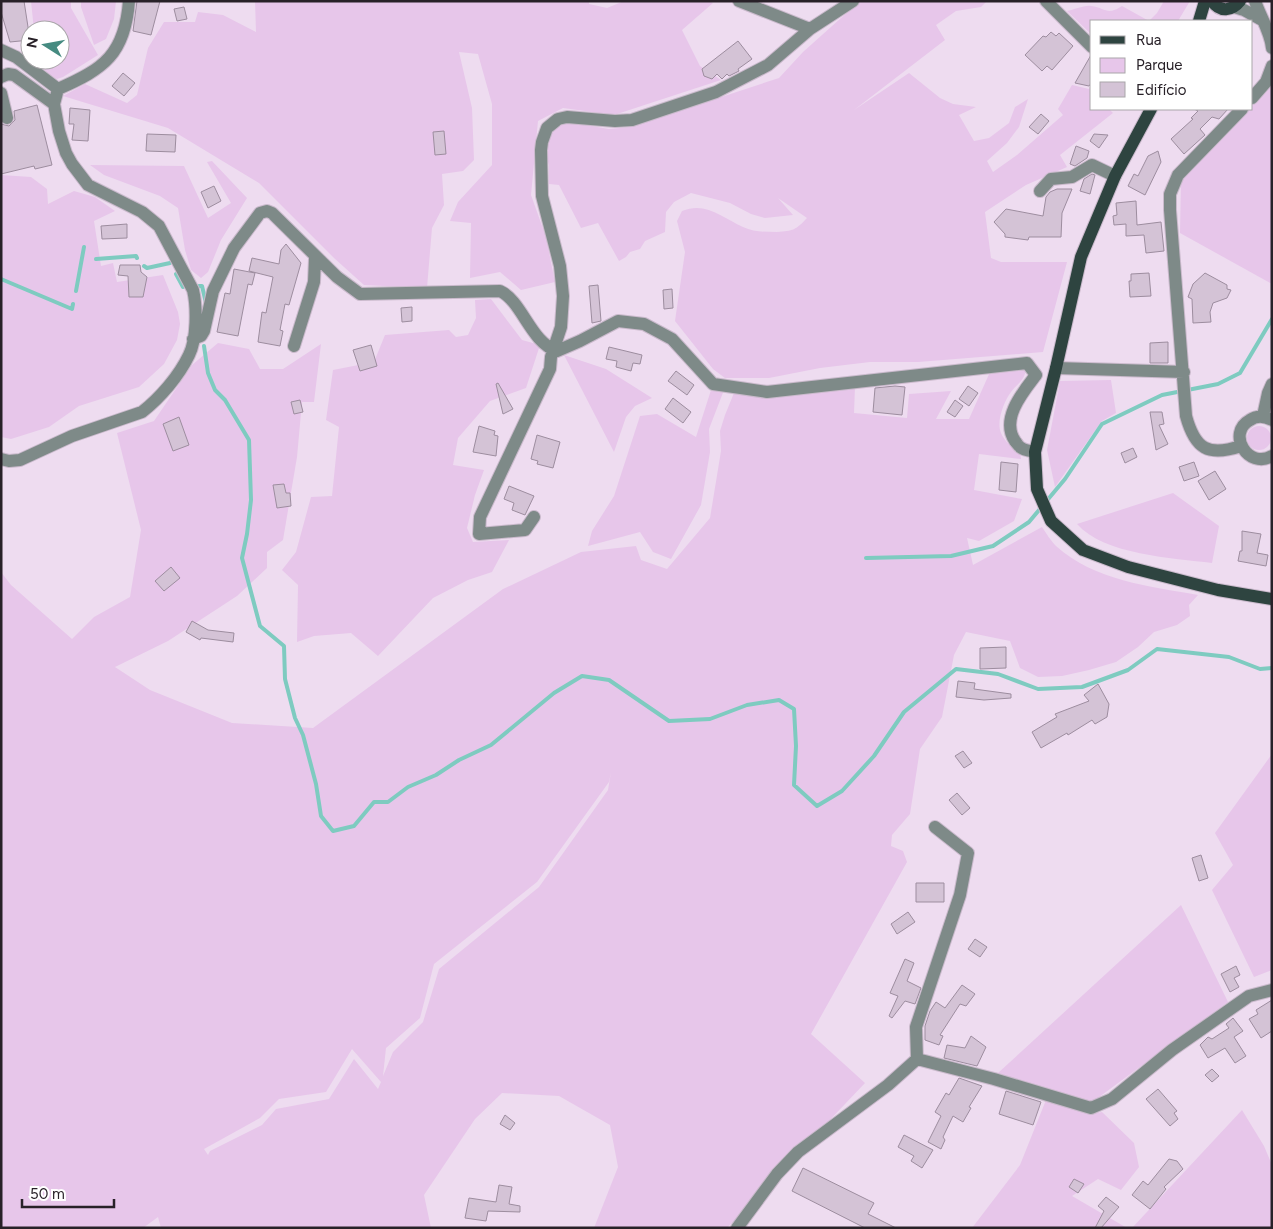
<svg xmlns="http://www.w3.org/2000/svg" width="1273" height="1229" viewBox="0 0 1273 1229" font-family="Figtree,sans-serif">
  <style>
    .green { fill: #e7c6ea; fill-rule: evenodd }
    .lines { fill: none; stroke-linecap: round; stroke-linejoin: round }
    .stream { stroke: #7ecbc0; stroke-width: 4 }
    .building { fill: #d4c3d6; stroke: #9d8d9f }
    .minor-casing { stroke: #cabacc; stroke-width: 14 }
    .major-casing { stroke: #cabacc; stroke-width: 14 }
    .minor { stroke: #7e8a88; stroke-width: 12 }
    .major { stroke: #2e4440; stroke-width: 12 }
  </style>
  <rect width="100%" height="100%" fill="#eedcf0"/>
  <path class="green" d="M31,1H71V8L98,55L63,77L57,79L48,74L37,60H60V30H34Z
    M81,1H116L114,19L106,39L94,45L81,7Z
    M255,1H589V4L607,8L624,1H708L713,3L682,30L700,66L721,80L614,115L563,108L538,121L531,195L546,237L555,282L521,290L500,272L470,278L471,223L450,221L458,202L492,165V104L478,54L459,52L472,108L474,160L463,171L442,174L444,205L432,228L427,288L364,285L334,258L259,183L168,128L63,96L85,84L127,103L137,95L148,48L164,22H195L198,12L223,15L256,32Z
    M860,1H987L981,7L956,11L936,25L945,40L854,110L909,73L940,98L953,104L976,107L959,115L974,141L989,138L1009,123L1015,107L1028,99L1019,127L1007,143L987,161L993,172L1017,155L1063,115L1058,109L1072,85L1089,89L1092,86V109H1109L1113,113L1060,155L1067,167L1026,185L985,212L991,258L1001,262H1067L1043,352L918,362H870L820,368L769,378H725L713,369L675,321L685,252L677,221L682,211C706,201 723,218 743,227C754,232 765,232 777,232C793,231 796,230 807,218L778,198L793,215L765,218L751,214L730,203L691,193L674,202L666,212L665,232L645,241L640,249L630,252L626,257L619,261L598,223L581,228L559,185L549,184V165L545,152L551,131L558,125L568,122L609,129L630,127L779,78L803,52Z
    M1164,1H1190L1178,21H1092V35L1067,11C1074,10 1084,5 1091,6C1106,8 1107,16 1122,6L1149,21L1157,13Z
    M1272,83V284L1180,233L1181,179L1248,109H1252V105Z
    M212,161L247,198L221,240L208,272L201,278L191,270L185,250L178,208L160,196L104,175L90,165L184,166L208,218L231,203L207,162Z
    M1,175L31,177L47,189L48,204L74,191L95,197L115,211L94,221L101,266L113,263L117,282L163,275L178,312L180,324L177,340L164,364L139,387L79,406L49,427L11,439L1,437Z
    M491,299L522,340L540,345L526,388L490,401L458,438L453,465L484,470L475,495L467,528L473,542L509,540L492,572L468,580L433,598L378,656L351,633L314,636L297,642L298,585L282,570L296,552L311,497L332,496L339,427L326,420L333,370L374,362L385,335L449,330L456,337L468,335L476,318L475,300Z
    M218,343L249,349L260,369H283L321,344L314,402H302L297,457L283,540L267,552V568L237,596L168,641L115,667L150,690L232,723L313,728L503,589L581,552L636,546L641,560L667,569L710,518L721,451L720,431L725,415L734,393L855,387L854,413L907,418L909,394L951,391L936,419H969L990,372L1023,367L1026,370C1024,381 1017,384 1011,392C1004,401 996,422 1001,433C1004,441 1014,449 1020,453L1021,459L979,454L974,490L1022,499L1014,521L979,541L967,538L973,565L1042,527C1046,533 1051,541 1056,546C1095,581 1149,586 1198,595L1189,605L1190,616L1177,625L1154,632L1138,647L1116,662L1089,670L1062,676L1038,677L1020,668L1010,641L966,632L954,655L942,717L920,749L910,814L892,835L891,846L903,851L907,862L811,1034L865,1083L727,1228H594L618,1167L610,1125L559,1096L502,1093L475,1119L424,1195L431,1228H161L158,1217L143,1228H1V572L11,585L72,639L94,617L130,597L141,530L117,433L154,421L192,365ZM611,772L608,790L539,887L439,969L423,1022L393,1052L383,1076L386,1048L420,1018L434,964L537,882L609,782ZM352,1049L381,1082L378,1089L354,1059L329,1099L276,1109L262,1125L210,1151L208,1155L204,1149L260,1118L279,1099L326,1092Z
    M564,355L606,369L652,398L635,406L626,417L614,452Z
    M1111,380L1116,413L1102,421L1055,487L1047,450L1060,381Z
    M711,390H724L709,429L710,452L701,505L671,559L653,552L640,532L588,546L592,531L614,496L640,416L657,414L696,437Z
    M1247 438a12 12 0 1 1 24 0a12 12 0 1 1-24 0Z
    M1173,493L1219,526L1212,563C1173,558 1104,555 1077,524Z
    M1272,754V970L1254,977L1212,890L1233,865L1215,833Z
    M1181,905L1228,1002L1091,1103L998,1073Z
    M1046,1100L1090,1114L1102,1112L1134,1143L1139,1167L1121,1190L1098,1179L1072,1196L1127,1228H972L1020,1165Z
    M1242,1110L1264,1146L1272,1165V1228H1132Z"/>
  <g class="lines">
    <path class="stream" d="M96,259L136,256L137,258
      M144,266L147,268L170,263
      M176,274L183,287
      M1,279L72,309L73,304
      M199,286H202L206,303
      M76,291L84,247
      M204,346L208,373L215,390L225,400L249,440L251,500L247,534L242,558L260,626L284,646L285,679L295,718L303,735L316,784L321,816L333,831L354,826L374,802H388L408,787L436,775L459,760L491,745L554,693L582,676L609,680L669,721L710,719L747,705L779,700L794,709L796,746L794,785L817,806L842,791L874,756L904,712L956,669L998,674L1038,689L1082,687L1128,670L1157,649L1229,657L1260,669L1272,668
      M866,558L951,556L993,546L1029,522L1065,479L1102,424L1162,395L1218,384L1240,373L1272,319"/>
  </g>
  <path class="building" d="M1,1H24L30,40L10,42L1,12Z
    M137,1H160L151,35L133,31Z
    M184,7L187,19L177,21L174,9Z
    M1051,32L1056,36L1059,33L1073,46L1052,70L1047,66L1042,71L1025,55L1043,36L1046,37Z
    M738,41L752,59L738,69L739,71L729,76L727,74L722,79L717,74L712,79L704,76L702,69Z
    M1091,55L1092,82L1089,86L1075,83Z
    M123,73L135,83L124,96L112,86Z
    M37,105L52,165L35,169L34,166L1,174V124L9,126L15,120L14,111Z
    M70,108L90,110L88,141L72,140L74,124H69Z
    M1194,109H1228L1219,119L1212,117L1200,129L1205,135L1184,154L1171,139L1193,119L1191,118L1198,111Z
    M1041,114L1049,121L1038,134L1029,127Z
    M444,131L446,154L435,155L433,132Z
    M147,134L176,135L175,152L146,151Z
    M1094,134L1108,135L1099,148L1090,141Z
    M1076,146L1089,151L1087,158L1075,166L1070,164Z
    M1158,151L1161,162L1145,195L1128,186L1134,174L1138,176L1148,156Z
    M1092,174L1095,175L1090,194L1080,191L1084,179Z
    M214,186L221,201L208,208L201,192Z
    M1057,189H1072L1062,213L1061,237H1029L1028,240L1005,237V234L994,222L1006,209L1043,216L1046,197L1050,192Z
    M1136,201L1137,225L1161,222L1164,251L1146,253L1144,235L1126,236V224L1114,225L1113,216L1117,215L1116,203Z
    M127,224V238L102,239L101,226Z
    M286,244L301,263L289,305L285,304L280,330L283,331L280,346L258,342L262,312L266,313L273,277L249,271L252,258L279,264L281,250Z
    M120,265H140L141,272L147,277L143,297H129L128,276L118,275Z
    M234,269L255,273L252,285L248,284L238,336L217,332L225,293L230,294Z
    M1149,273L1151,296L1130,297L1129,281H1131V274Z
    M1205,273L1227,285V289L1231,290L1227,298L1213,303L1210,312L1211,322L1193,323L1192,299L1188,297L1193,284Z
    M598,285L601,321L592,323L589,286Z
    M672,289L673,308L664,309L663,290Z
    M412,307V321L402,322L401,308Z
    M1168,342V363H1150V343Z
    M371,345L377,366L360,371L353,350Z
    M609,347L642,355L640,364L633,363L631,371L616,367L617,361L606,359Z
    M676,371L694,385L687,395L668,381Z
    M498,383L513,409L503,414L496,384Z
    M895,386L905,387L902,415L873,412L875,388Z
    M968,386L978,393L969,406L959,399Z
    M673,398L691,412L683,423L665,409Z
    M300,400L303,412L294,414L291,402Z
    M955,400L963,406L955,417L947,412Z
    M1150,412H1162L1164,424L1159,425L1168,444L1156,450Z
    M179,417L189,445L173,451L163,424Z
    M479,426L495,431L494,435L498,436L496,456L473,452Z
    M537,435L560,442L553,468L537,464L538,461L531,459Z
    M1133,448L1137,457L1125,463L1121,453Z
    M1001,462L1018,464L1016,492L999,490Z
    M1194,462L1199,476L1184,481L1179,467Z
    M1215,471L1226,489L1209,500L1198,481Z
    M284,484L286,493H290L291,506L277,508L273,485Z
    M509,486L534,496L525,515L512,510L514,503L504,499Z
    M1242,531L1261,534L1257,553L1268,555L1266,566L1238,561L1240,551H1242Z
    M171,567L180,578L164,591L155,581Z
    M192,621L208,630L234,633L233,642L201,638L200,640L186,632Z
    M1006,647V668L980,669V648Z
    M958,681L975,683L974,689L1011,694V698L984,700L956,697Z
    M1098,684L1109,704L1107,717L1095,724L1092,720L1068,735L1067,733L1041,748L1032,732L1057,717L1055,714L1089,701L1084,695Z
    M963,751L972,763L964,768L955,756Z
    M957,793L970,808L962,815L949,800Z
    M1201,855L1208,878L1199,881L1192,858Z
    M916,883H944V902H916Z
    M908,912L915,922L897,934L891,924Z
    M975,939L987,947L980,957L968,949Z
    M905,959L914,963L907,981L921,988L915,1004L905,1001L892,1018L889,1016L898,996L890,993Z
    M1236,966L1240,975L1234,978L1239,987L1230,992L1221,974Z
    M962,985L975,994L966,1006L960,1004L940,1035L943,1036L939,1045L925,1040V1026L930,1011L936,1002L945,1008Z
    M1272,1000V1031L1261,1038L1249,1019L1258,1014L1256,1010Z
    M1233,1018L1243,1031L1234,1037L1246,1056L1235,1063L1225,1048L1208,1058L1200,1045L1208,1037L1212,1039L1229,1028L1226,1024Z
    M971,1036L986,1047L977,1066L944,1058L947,1045L965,1048Z
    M1212,1069L1219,1076L1212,1082L1205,1075Z
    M959,1078L982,1086L969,1107L971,1108L963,1122L953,1116L943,1137L945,1140L941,1149L928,1142L941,1116L935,1112L946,1093L949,1095Z
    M1158,1089L1177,1111L1174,1113L1178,1119L1170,1126L1146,1099Z
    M1006,1091L1041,1102L1033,1125L999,1114Z
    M505,1115L515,1123L510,1130L500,1124Z
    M904,1135L933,1150L922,1168L911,1161L914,1156L898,1147Z
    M1169,1159L1177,1161L1183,1169L1164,1187L1166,1189L1150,1209L1132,1195L1143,1181L1148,1185Z
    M803,1168L874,1203L868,1214L896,1228H865L792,1191Z
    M1074,1179L1084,1184L1078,1193L1069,1187Z
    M499,1185L512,1187L509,1204L520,1206V1212L488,1211L486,1221L465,1218L469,1198L496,1202Z
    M1106,1197L1119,1207L1101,1228H1095L1104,1211L1098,1206Z"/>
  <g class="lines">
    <defs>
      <path id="minor" d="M739,1L810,29
        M1046,1L1092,47
        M1255,1C1260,16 1271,33 1272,48
        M1234,7L1244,10L1262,20
        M1,50L16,57L58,89
        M1,77L8,74L14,75L54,104
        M1,93L7,118
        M1252,98L1266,82L1272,66
        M1040,191L1051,179L1072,177L1092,165L1115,176
        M193,339L201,336L204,331L213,291L234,248L260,213L267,211L272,213L337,277L360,294L500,291C522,301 531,343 557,351L580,341L618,321L644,324L672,339L713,384L767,392L1027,363L1036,375C1023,392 1000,419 1015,441C1016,442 1019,447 1020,447C1023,450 1030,451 1035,452
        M294,346L314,282L315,258
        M1056,368L1184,372
        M1263,416L1268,393L1272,384
        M1272,420C1264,416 1257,415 1250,420C1226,433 1248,470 1272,456
        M1241,446C1208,457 1195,449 1186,416L1170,210V194L1178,175L1242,109
        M1,459L9,461L20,460L72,436L142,412C160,398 179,376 189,355C197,339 197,307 193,290L159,226L142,212L88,185L72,164L66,153L59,131L54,104L58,89C104,69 125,54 129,1
        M534,517L525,530L479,534L480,517L550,369L551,357L561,327L563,296L560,266L542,196L541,150L542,142L547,128L558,119L567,117L615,121L632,120L716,92L768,65L810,29L853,1
        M917,1059L994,1079L1091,1108L1112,1099L1172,1050L1249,996L1272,990
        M917,1059L916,1027L960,895L968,853L935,827
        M737,1228L777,1174L798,1152L888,1085L917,1059"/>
      <path id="major" d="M1212,1C1220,13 1232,11 1240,1
        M1199,21L1205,1
        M1151,109L1115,176L1081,257L1056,368L1035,452L1037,489L1051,521L1083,550L1128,567L1218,590L1272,599"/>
    </defs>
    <use href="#minor" class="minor-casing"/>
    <use href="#major" class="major-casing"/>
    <use href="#minor" class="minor"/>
    <use href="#major" class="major"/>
  </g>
  <rect width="1273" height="1229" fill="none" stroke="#282128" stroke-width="5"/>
  <rect x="1090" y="20" width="162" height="90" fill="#ffffff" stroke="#a9a6a9"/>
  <rect x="1100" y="36" width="25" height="8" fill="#2e4440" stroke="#a9a6a9"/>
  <text x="1136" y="45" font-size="15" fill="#282128">Rua</text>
  <rect x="1100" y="58" width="25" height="15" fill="#e7c6ea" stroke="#a9a6a9"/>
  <text x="1136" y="70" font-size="15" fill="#282128">Parque</text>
  <rect x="1100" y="82" width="25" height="15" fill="#d4c3d6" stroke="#a9a6a9"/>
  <text x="1136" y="95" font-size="15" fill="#282128">Edifício</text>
  <g transform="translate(45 45) rotate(281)"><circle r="24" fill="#ffffff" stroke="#a9a6a9"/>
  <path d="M0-4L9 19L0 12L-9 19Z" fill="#468b81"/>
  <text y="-8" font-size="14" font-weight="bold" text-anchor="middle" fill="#282128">N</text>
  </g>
  <path d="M22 1199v8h92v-8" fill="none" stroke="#282128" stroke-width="2.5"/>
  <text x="30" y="1199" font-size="15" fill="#282128" stroke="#ffffff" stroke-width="4" paint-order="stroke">50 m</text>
</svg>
